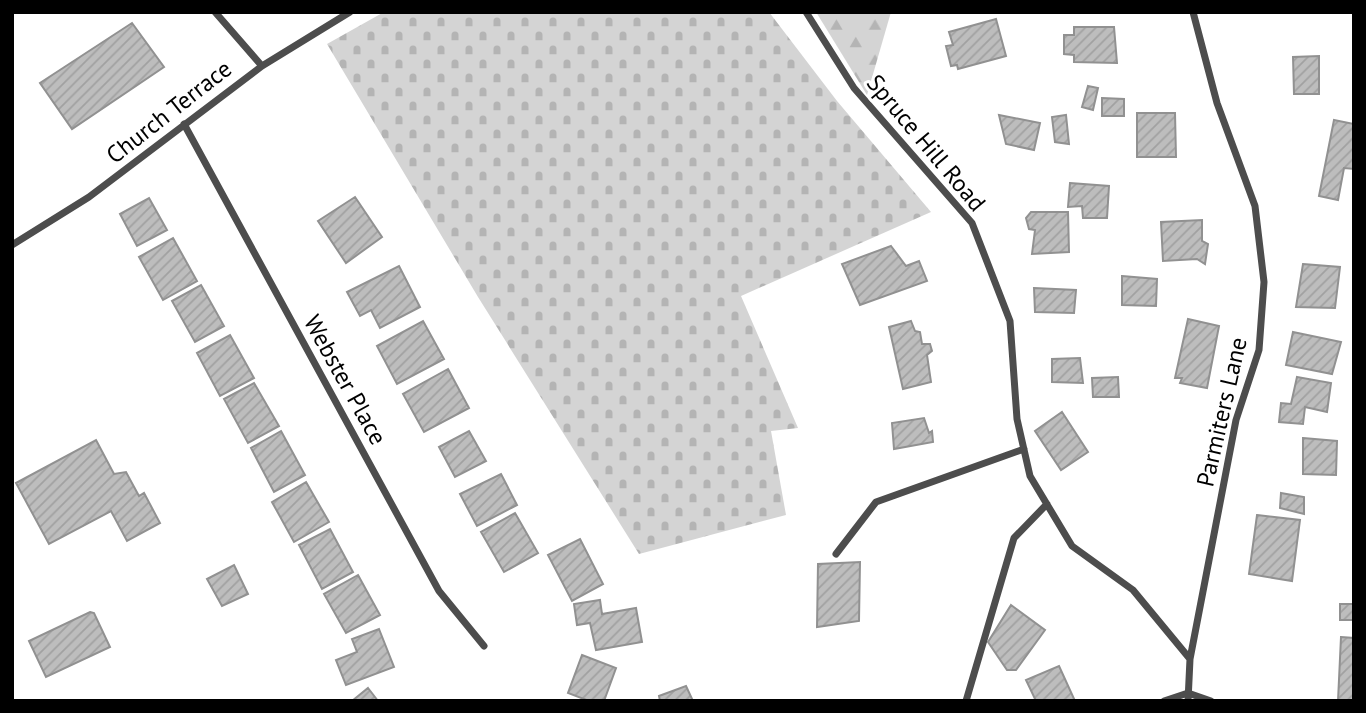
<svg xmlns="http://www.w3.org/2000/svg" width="1366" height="713" viewBox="0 0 1366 713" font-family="'PT Sans',sans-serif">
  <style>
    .forest { fill: url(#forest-firs) }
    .cemetery { fill: url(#cemetery-stones) }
    .building { fill: url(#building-hatch); stroke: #919191; stroke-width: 2 }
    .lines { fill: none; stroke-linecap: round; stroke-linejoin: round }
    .street { stroke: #4d4d4d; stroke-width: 7 }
    .labels { text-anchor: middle; stroke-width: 6; stroke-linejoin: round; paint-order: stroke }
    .street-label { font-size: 24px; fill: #000; stroke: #fff }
  </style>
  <defs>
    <pattern id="forest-firs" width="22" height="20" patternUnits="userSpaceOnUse" patternTransform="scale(1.75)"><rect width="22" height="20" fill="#d4d4d4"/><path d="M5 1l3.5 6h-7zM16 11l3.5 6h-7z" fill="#b4b4b4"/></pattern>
    <pattern id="cemetery-stones" width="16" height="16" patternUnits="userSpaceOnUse" patternTransform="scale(1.75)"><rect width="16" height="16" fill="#d4d4d4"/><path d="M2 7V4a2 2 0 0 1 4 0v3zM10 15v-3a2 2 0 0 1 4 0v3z" fill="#b4b4b4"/></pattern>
    <pattern id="building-hatch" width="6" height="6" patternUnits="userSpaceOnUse" patternTransform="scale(1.75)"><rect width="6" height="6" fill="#bdbdbd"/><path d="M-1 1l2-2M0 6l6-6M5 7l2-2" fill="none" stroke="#a1a1a1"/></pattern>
  </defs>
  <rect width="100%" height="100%" fill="#fff"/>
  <path class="forest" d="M816,12H891L867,95Z"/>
  <path class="cemetery" d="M384,12H769L837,101L931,212L741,296L798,428L771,431L786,515L639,554L478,297L327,44Z"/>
  <path class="building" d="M996,19L1006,56L958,69L957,65L951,66L946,46L953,45L949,32Z
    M132,23L164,67L72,129L40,83Z
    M1074,27H1114L1117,63L1074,62V55L1064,54V35H1074Z
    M1319,56V94H1294L1293,57Z
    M1088,86L1098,88L1093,110L1082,107Z
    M1102,98L1124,99V116H1102Z
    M1137,113H1175L1176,157H1137Z
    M999,115L1040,123L1034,150L1006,144Z
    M1066,115L1069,144L1055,142L1052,117Z
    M1334,120L1354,124V169L1344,168L1338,200L1319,196Z
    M1070,183L1109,186L1107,218H1083L1082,206L1068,207Z
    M355,197L382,237L346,263L318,221Z
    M149,198L167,230L137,246L120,214Z
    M1031,212H1068L1069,252L1032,254L1035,230L1029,229L1026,218Z
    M1202,220V241L1208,244L1205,264L1197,259L1163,261L1161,222Z
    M173,238L197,281L163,300L139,257Z
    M891,246L906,266L919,261L927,281L860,305L842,264Z
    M1303,264L1340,267L1335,308L1296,307Z
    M399,266L420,307L380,328L371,310L360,316L347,292Z
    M1122,276L1157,279L1156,306L1122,305Z
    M201,285L224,326L195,342L172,301Z
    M1034,288L1076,290L1074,313L1035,312Z
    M1188,319L1219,326L1207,388L1180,383L1182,378H1175Z
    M423,321L444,359L397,384L377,346Z
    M911,321L915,331L920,332L922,344H930L932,351L927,355L931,382L903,389L889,327Z
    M1293,332L1341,342L1332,374L1286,365Z
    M230,335L254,378L220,396L197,353Z
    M1080,358L1083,383L1052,382V359Z
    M448,369L469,408L424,432L403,394Z
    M1118,377L1119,397H1093L1092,378Z
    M1297,377L1331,383L1327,412L1305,407L1303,424L1279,422L1281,403L1291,404Z
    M254,383L279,426L248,443L224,399Z
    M1062,412L1088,452L1061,470L1035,431Z
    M924,418L929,433L932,431L933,442L894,449L892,423Z
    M281,431L305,475L274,492L251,448Z
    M469,431L486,461L455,477L439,447Z
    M1303,438L1337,441L1336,475L1303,474Z
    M96,440L114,474L126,472L139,496L144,493L160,523L127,541L111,511L49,544L16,483Z
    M501,474L517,505L477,526L460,494Z
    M306,482L329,522L294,542L272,502Z
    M1281,493L1304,497V514L1280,508Z
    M515,513L538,553L504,572L481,532Z
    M1257,515L1300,520L1292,581L1249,574Z
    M330,529L353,572L322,589L299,545Z
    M580,539L603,584L572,601L548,555Z
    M860,562L859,621L817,627L818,564Z
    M234,565L248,594L222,606L207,579Z
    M358,575L380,615L346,633L324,594Z
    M600,600L602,614L636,608L642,642L596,650L590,623L577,625L574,604Z
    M1340,604H1354V620H1340Z
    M1011,605L1045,630L1016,670H1007L988,642Z
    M90,612L94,613L110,647L46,677L29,641Z
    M379,629L394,667L346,685L336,660L357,652L352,639Z
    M1341,637L1354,638V701H1338Z
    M582,655L616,668L604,701H589L568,693Z
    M1059,666L1075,701H1036L1026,680Z
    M686,686L693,701H660L659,696Z
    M368,688L378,701H352Z"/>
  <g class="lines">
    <path class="street" d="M215,12L262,66
      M806,12L854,88L972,223L1010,321L1017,419L1030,476L1072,546L1133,590L1190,659L1188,701
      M184,124L439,591L484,646
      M12,245L89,197L262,66L350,12
      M836,554L876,502L1024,449
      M1190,659L1236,420L1259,350L1264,282L1255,206L1217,103L1193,12
      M966,701L1014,538L1047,504
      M1164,701L1188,693L1211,701"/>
  </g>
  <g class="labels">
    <g class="street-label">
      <text transform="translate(169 112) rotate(-38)" y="8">Church Terrace</text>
      <text transform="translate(926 143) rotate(50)" y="8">Spruce Hill Road</text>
      <text transform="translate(345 380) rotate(61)" y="8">Webster Place</text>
      <text transform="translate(1222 412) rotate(-77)" y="8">Parmiters Lane</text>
    </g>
  </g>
  <rect width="1366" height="713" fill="none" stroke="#000000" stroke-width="28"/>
</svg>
